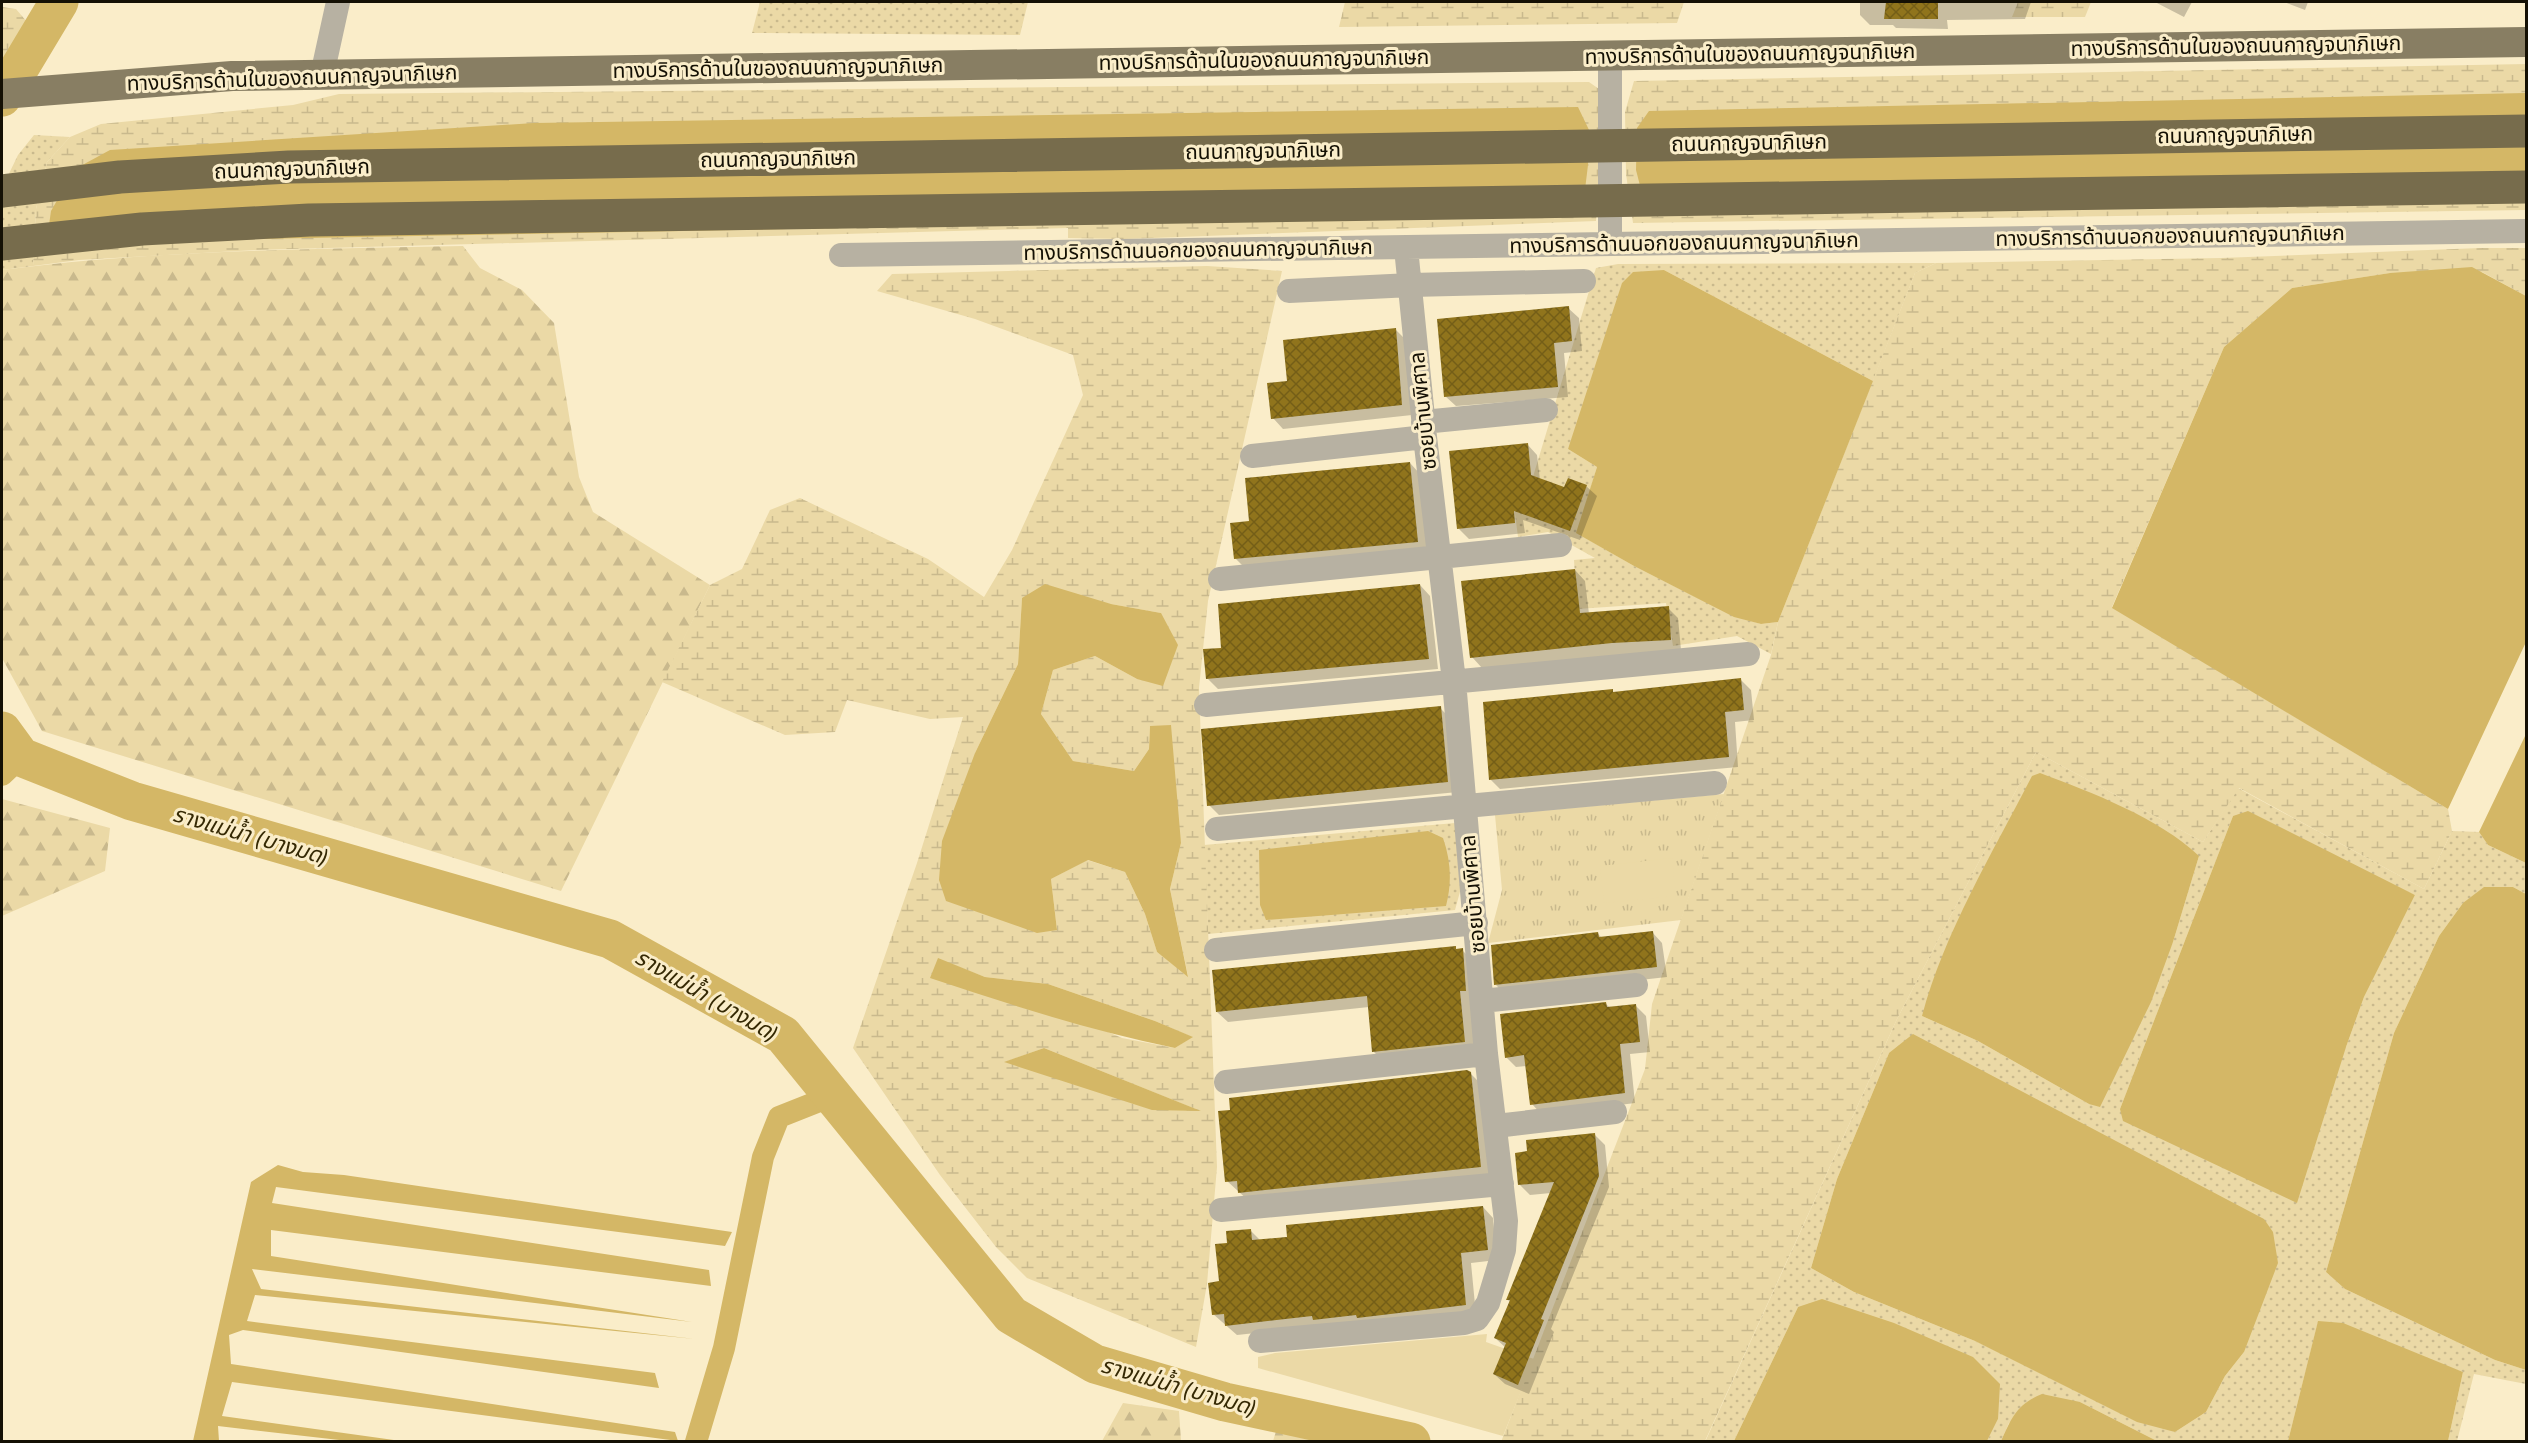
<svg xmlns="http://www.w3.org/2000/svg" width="2528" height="1443" viewBox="0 0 2528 1443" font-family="Mulish,'Noto Sans Thai',sans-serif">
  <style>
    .grass { fill: url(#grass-dots); fill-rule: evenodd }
    .forest { fill: url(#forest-firs) }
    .wetland { fill: url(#wetland-marsh); fill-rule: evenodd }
    .park { fill: url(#park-tufts) }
    .garden { fill: #ebd9a6 }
    .water { fill: #d4b766 }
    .shadow { fill: #0003 }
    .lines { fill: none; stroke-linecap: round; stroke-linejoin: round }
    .canal { stroke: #d4b766; stroke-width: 22 }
    .river { stroke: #d4b766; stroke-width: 39 }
    .building { fill: url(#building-cross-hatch) }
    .minor { stroke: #b7b1a2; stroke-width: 24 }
    .major { stroke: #887e63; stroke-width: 30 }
    .highway-bridge { stroke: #776c4c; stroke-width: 33 }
    .labels { text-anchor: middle; stroke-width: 6; stroke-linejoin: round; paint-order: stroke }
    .street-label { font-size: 21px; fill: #141004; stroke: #faedc9 }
    .water-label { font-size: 22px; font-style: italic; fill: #352904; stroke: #faedc9 }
  </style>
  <defs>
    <pattern id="grass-dots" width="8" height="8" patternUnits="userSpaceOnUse" patternTransform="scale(1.5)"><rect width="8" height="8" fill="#ebd9a6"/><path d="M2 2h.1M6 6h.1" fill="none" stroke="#c9b98d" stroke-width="1.8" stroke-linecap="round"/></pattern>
    <pattern id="forest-firs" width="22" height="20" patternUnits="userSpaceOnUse" patternTransform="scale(1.5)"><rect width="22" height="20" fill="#ebd9a6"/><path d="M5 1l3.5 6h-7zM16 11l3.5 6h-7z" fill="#c9b98d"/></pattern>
    <pattern id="wetland-marsh" width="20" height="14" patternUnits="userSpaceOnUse" patternTransform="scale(1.5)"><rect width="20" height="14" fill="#ebd9a6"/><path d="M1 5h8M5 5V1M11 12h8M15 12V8" fill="none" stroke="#c9b98d"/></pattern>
    <pattern id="park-tufts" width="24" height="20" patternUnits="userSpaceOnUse" patternTransform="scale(1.5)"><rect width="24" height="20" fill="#ebd9a6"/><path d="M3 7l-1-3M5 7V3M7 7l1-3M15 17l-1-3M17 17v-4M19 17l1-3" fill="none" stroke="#c9b98d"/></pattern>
    <pattern id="building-cross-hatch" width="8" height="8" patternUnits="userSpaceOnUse" patternTransform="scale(1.5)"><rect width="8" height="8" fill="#90741c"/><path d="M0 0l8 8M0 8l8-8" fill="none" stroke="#745e17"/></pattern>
  </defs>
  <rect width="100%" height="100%" fill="#faedc9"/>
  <path class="grass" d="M760,2H1028L1020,35L752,33Z
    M34,135L70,137L47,162L36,209L33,266L2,270V188L18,155Z
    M1936,263L1915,273L1873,381L1664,270L1568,449L1597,467L1577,533L1634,566L1734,616L1761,624L1778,622L1771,654L1737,636L1673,646L1666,603L1577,609L1574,560L1595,558L1548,532L1518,537L1511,483L1532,480L1596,268L1618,264Z
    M2036,752L2203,842L2238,788L2424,889L2452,831L2479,832L2488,845L2526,863V894L2513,887L2463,903L2439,936L2394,1033L2326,1272L2345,1289L2495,1360L2526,1370V1384L2474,1374L2457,1441H2448L2463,1372L2318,1322L2288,1441H2157L2080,1402L2009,1423L2001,1441H1987L1998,1419L1798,1307L1734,1441L1705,1442L1897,1019ZM2233,816L2415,895L2364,997L2346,1047L2120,1109ZM2199,856L2173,942L2089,1104L1978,1041L1922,1016ZM1889,1053L2244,1352L2225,1376L2206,1412L2175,1432L1975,1341L1854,1292L1811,1268L1837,1179Z
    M1455,823L1461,888L1455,910L1208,934L1204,845Z"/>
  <path class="forest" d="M463,246L480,268L522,290L554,323L579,477L593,512L710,585L561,891L42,731L2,658V270C154,250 309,249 463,246Z
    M2,799L110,828L105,871L2,916Z
    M1123,1403L1179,1411L1181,1441H1102Z
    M1278,1425L1319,1441H1273Z"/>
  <path class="wetland" d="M1345,2H1684L1677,23L1339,27Z
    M2018,2H2091L2085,17H2012Z
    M2,7L16,9L27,22L17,40L2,59Z
    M2526,64V210L1633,223L1626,174L1625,112L1634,81Z
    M1589,82L1599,89L1603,117L1596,221L1125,239L1068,238V228L255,250L79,260L33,266L36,209L47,162L70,137L101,124L293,105L339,94Z
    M2480,248H2526V296L2482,272L2390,273L2292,288L2224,347L2112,607L2448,809L2452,831L2424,889L2239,788L2203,842L2036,752L1897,1019L1705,1441L1501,1442L1645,1069L1652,1004L1771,655L1778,622L1915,273L1936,263L2221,258Z
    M1207,266L1282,271L1208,601L1199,688L1217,1167L1207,1284L1196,1347L1027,1278L996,1247L940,1175L853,1048L917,863L963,717L930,719L847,700L835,732L785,735L662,682L710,585L742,569L770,510L800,498L928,559L984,597L1012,550L1083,395L1073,355L975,319L877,291L892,274ZM1022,598L1111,604L1161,613L1137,679L1095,656L1053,670L1041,714L1073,761L1134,771L1149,749L1150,726L1181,843L1170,889L1188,976L1157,952L1145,914L1125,872L1087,860L1051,879L1057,930L975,753L1018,664ZM938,959L985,977L1048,984L1155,1021L1192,1037L1175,1048L1122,1038ZM1044,1048L1198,1110H1199L1005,1062Z"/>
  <path class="park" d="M1724,794L1681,920L1488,943L1502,890L1495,815Z"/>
  <path class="garden" d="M1672,858L1676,896L1604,903L1600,866Z
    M1487,1334L1486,1342L1534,1359L1503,1436L1258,1368V1357L1275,1353Z"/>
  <path class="water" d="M2526,93V198L1647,213L1636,170L1637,128L1649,111Z
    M1578,107L1589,130L1588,165L1582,214L203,240L49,225L51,211L75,169L110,150L534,123Z
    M2472,267L2526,296V642L2448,809L2112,608L2224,347L2292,288L2390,273Z
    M1664,270L1873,381L1778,622L1761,624L1734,617L1634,566L1576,533L1597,467L1568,449L1622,283L1633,272Z
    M1045,584L1111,604L1161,613L1178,645L1163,686L1137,679L1095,656L1053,670L1041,714L1073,761L1134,771L1149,749L1150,726L1171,725L1181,843L1170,889L1188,977L1157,952L1145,914L1125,872L1088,860L1051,879L1057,930L1037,933L946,901L939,880L942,841L975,753L1018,664L1022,598Z
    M2526,734V863L2488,845L2479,832Z
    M2040,773C2091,792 2159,818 2199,856L2173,942L2151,1002L2100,1107L2089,1104L1978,1041L1922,1016C1944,933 1993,852 2032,776Z
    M2248,811L2415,895L2364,997L2346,1047L2297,1203L2123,1121L2120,1109L2233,816Z
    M1428,831L1443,838C1451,861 1452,883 1446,906L1266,920L1260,905L1259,850Z
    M2484,887H2513L2526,894V1370L2495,1360L2345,1289L2326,1272L2394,1033L2439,936L2463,903Z
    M938,958L985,977L1048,984L1155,1021L1193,1037L1175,1048C1091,1031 1011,1005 930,978Z
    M1913,1034L2264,1219L2273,1232L2278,1263L2244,1352L2225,1376L2206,1412L2175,1432L2137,1422L1975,1341L1854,1292L1811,1268L1837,1179L1889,1053Z
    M1044,1048L1201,1111L1152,1110L1004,1062Z
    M278,1165L303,1172L344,1175L732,1232L725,1246L276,1187L272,1203L709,1270L711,1286L271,1230V1256L692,1322L252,1269L261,1289L695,1339L255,1295L247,1321L655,1373L659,1388L243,1330L229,1335L231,1364L675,1432L678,1441L232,1382L222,1416L401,1441H348L218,1426L219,1441H193L251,1182Z
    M1822,1299L1894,1323L1973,1357L2000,1384L1998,1419L1987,1441H1734L1798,1307Z
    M2318,1321L2343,1323L2463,1372L2448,1441H2288Z
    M2042,1394L2080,1402L2157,1441H2001C2012,1417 2017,1404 2042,1394Z"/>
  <path class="shadow" d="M1860,2H2031L2025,19L1947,20L1948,29L1896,28L1893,25H1870L1860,15Z
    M2155,2H2192L2184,17Z
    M2284,2H2308L2305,10Z
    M1568,308L1579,318L1582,351L1564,353L1568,397L1456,406L1445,396Z
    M1396,330L1406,340L1412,415L1283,429L1273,418L1289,382Z
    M1527,444L1537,455L1540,480L1565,489L1586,486L1597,496L1580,540L1523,520L1525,533L1469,539L1459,529Z
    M1410,463L1420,474L1428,552L1246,569L1235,558L1250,522Z
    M1575,570L1585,581L1589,614L1668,608L1678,618L1681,650L1482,668L1472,657Z
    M1420,585L1430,596L1438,669L1218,689L1207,678L1223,649Z
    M1740,679L1751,690L1754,720L1735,722L1738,767L1500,789L1490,779L1612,690L1615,694Z
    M1440,708L1450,718L1458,792L1219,815L1209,805Z
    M1652,932L1662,943L1667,977L1506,995L1496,985L1598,934L1602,938Z
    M1455,948L1458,950H1462L1472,960L1474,1052L1384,1062L1373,1051L1369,1007L1228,1022L1217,1012Z
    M1606,1004L1610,1008L1636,1006L1646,1016L1650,1052L1630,1054L1635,1103L1542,1115L1532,1104L1527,1066L1516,1067L1506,1057Z
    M1470,1073L1481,1084L1490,1177L1250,1202L1227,1181Z
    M1594,1134L1605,1145L1609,1187L1551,1329L1554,1332L1529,1394L1505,1384L1494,1374L1506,1348L1495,1338L1511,1303L1508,1300L1551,1193L1530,1195L1520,1185Z
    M1483,1207L1493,1218L1497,1260L1471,1263L1476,1315L1321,1326L1237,1335L1213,1314L1229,1244L1250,1230L1261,1241Z"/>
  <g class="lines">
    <path class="canal" d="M2,775L21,757
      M696,1442L724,1348L763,1157L779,1117L832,1096"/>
    <path class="river" d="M2,97L59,2
      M2,731L21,757L132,801L610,939L783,1035L1011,1315L1095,1364L1225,1402L1411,1442"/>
  </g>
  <path class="building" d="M1886,2H1938V19H1884Z
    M1569,306L1572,341L1554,343L1558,387L1444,397L1437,319Z
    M1396,328L1402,405L1271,419L1267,383L1287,381L1283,340Z
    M1528,443L1531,475L1564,487L1568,478L1587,485L1570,531L1514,511L1515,523L1457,529L1449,451Z
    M1410,462L1418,542L1234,559L1230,523L1249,521L1245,478Z
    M1575,569L1580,613L1669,606L1671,640L1612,643L1470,658L1461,581Z
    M1420,584L1429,659L1206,679L1203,649L1221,648L1218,604Z
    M1741,678L1744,710L1725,712L1729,757L1489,780L1483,702L1613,689V692Z
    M1441,706L1448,782L1207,806L1201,729Z
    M1653,931L1657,967L1494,985L1491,945L1598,932L1599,937Z
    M1456,946V949L1463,948L1466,991H1460L1465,1042L1372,1052L1367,996L1216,1012L1212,970Z
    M1606,1002L1607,1007L1636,1004L1640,1042L1620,1044L1625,1093L1530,1105L1524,1055L1505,1058L1500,1014Z
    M1467,1070L1471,1072L1481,1167L1238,1193L1237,1181L1225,1182L1218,1111L1230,1110L1229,1098Z
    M1595,1133L1599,1176L1541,1319L1544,1320L1518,1385L1493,1374L1506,1343L1494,1338L1510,1300H1506L1554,1182L1518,1185L1515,1153L1527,1151L1526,1140Z
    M1483,1206L1488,1250L1461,1253L1466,1305L1357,1318L1356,1315L1313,1320L1312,1316L1225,1326L1224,1314L1212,1315L1208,1283L1219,1281L1215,1244L1227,1243L1226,1231L1251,1229L1252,1240L1287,1237L1286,1225Z"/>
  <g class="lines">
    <path class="minor" d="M1610,56V244
      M322,75L338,2
      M841,255L2526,231
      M1289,291L1411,285L1584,281
      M1423,422L1546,410
      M1252,456L1425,437
      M1220,579L1560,545
      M1206,705L1748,654
      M1217,829L1715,783
      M1216,950L1476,923
      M1482,1001L1636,985
      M1226,1082L1486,1054
      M1496,1126L1615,1112
      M1221,1210L1502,1184
      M1260,1341L1464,1323L1477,1319L1488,1303L1504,1250L1506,1221L1486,1054L1454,681L1425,437L1406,248"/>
    <path class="major" d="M2,94L232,76L2526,42"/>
    <path class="highway-bridge" d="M2,191L120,177L289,167L2526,131
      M2,244L142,229L309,220L2526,187"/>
  </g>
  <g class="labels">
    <g class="street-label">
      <text transform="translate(2236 46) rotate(-1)" y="7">ทางบริการด้านในของถนนกาญจนาภิเษก</text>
      <text transform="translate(1750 54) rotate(-1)" y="7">ทางบริการด้านในของถนนกาญจนาภิเษก</text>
      <text transform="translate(1264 60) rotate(-1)" y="7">ทางบริการด้านในของถนนกาญจนาภิเษก</text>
      <text transform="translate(778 68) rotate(-1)" y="7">ทางบริการด้านในของถนนกาญจนาภิเษก</text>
      <text transform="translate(292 78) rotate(-2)" y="7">ทางบริการด้านในของถนนกาญจนาภิเษก</text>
      <text transform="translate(2235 135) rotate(-1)" y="7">ถนนกาญจนาภิเษก</text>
      <text transform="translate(1749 143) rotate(-1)" y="7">ถนนกาญจนาภิเษก</text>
      <text transform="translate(1263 151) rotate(-1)" y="7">ถนนกาญจนาภิเษก</text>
      <text transform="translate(778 159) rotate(-1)" y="7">ถนนกาญจนาภิเษก</text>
      <text transform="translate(292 169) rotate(-2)" y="7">ถนนกาญจนาภิเษก</text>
      <text transform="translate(2170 236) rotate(-1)" y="7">ทางบริการด้านนอกของถนนกาญจนาภิเษก</text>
      <text transform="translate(1684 243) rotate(-1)" y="7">ทางบริการด้านนอกของถนนกาญจนาภิเษก</text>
      <text transform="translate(1198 250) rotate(-1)" y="7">ทางบริการด้านนอกของถนนกาญจนาภิเษก</text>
      <text transform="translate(1423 411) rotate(-96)" y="7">ซอยบ้านพิศาล</text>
      <text transform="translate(1473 894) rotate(-95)" y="7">ซอยบ้านพิศาล</text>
    </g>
    <g class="water-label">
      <text transform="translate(251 835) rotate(16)" y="8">รางแม่น้ำ (บางมด)</text>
      <text transform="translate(707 995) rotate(30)" y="8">รางแม่น้ำ (บางมด)</text>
      <text transform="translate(1179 1386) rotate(16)" y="8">รางแม่น้ำ (บางมด)</text>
    </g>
  </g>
  <rect width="2528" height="1443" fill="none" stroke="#141004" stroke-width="6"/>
</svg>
